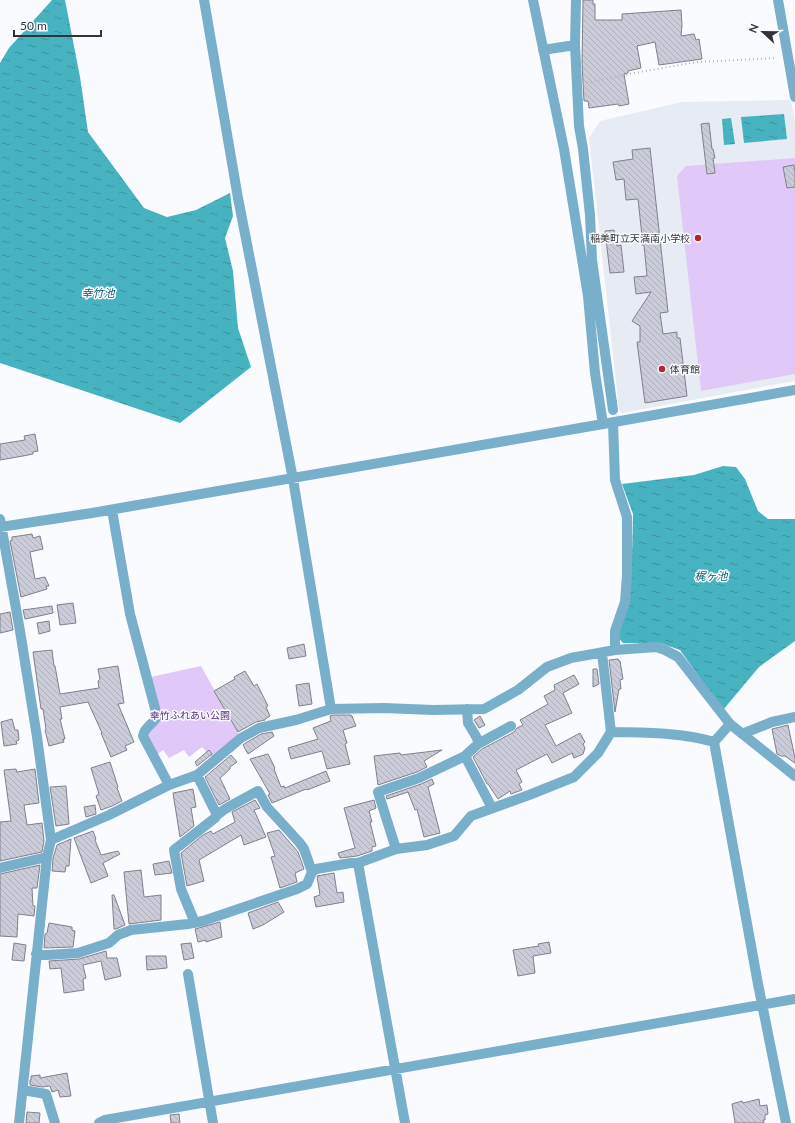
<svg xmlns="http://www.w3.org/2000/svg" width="795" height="1123" viewBox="0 0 795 1123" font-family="Lato,'Noto Sans JP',sans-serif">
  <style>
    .built { fill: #e7ecf4 }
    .park { fill: #e0c8f9 }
    .water { fill: url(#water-ripples) }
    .building { fill: url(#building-back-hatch); stroke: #7f808d }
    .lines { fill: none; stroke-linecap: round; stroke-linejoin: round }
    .path { stroke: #b1b4b7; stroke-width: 2; stroke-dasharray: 1 3; stroke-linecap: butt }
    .minor { stroke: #78afcb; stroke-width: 10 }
    .poi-dot { fill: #b52430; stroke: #f9fbfe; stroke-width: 1.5 }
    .labels { text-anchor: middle; stroke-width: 3; stroke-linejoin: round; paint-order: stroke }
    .poi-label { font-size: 10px; fill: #303438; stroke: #f9fbfe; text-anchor: end }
    .park-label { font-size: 10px; fill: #582e7a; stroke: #f9fbfe }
    .water-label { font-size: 11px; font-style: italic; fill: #06636d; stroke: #f9fbfe }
  </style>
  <defs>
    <pattern id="water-ripples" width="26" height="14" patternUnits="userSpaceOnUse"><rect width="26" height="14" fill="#48b3c0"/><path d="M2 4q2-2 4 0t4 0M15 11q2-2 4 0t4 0" fill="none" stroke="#3c929d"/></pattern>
    <pattern id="building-back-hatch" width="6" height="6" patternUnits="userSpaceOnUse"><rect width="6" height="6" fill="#cbccda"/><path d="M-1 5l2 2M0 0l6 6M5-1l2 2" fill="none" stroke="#afb0bc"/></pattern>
  </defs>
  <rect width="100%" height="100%" fill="#f9fbfe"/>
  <path class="built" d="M791,100L795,123V381L622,413L619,410L589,138L600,121L682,102Z"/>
  <path class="park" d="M795,158V374L701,391L677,176L686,166Z
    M201,666L241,738L215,760L202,747L189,757L184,750L169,758L163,750L154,757L143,732L157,716L146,678Z"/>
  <path class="water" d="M52,0H65L80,77L88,132L144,208L167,217L196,210L230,193L233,216L225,238L233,271L238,328L251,367L180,423L0,363V63L9,48Z
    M784,114L787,139L744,143L741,117Z
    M731,118L735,144L724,145L722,119Z
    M723,466L736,467L745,479L758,511L768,519H795V641L759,667L723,710L680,650L660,643H623L618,637L627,607L632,556L633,514L622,484L694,475Z"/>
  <path class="building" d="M583,0H593V4H595V20H622V14L681,10L682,25L681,36L694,34L696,40L699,39L702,59L659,65L655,42L637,46L641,68L628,71V73L624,74L629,104L619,106L618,104L589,108L588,101H584L582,63Z
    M709,123L712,149H713L715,158H713L715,173L707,174L701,124Z
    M650,148L668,312L660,313L663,334L677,332V338H680L687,396L645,403L637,342H640V326L632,321L651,292L636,294L634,277L647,276L644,245H642L641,236H642L638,199L626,200L624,179L616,180L613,162L633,159L632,150Z
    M794,165L795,171V187L787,188L783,167Z
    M614,230L617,246L621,245L624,272L610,273L605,231Z
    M35,434L38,451L33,452V454L23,456L0,460V444L25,440L24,436Z
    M32,534L33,538L40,536L43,549L30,552L35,579L45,577L49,586H46L47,589L21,597L10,541L12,540V537Z
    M73,603L76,623L60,625L57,605Z
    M52,606L53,613L25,619L23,610Z
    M10,612L13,630L0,633V614Z
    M49,621L50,631L39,634L37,623Z
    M304,644L306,656L289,659L287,648Z
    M52,650L54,666H55L60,694L99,688L98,681L100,679L98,669L118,666L124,703L118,704L134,742L125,746L127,750L111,757L101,733H102L88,702L60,707L62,719H60L65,739H63L64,742L49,746L45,730L46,729L43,709H41L33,652Z
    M618,659L619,661H620L623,679L620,680L621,689H619L615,712L609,660Z
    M593,669H597L599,684L593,687Z
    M245,671L254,686L257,684L268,706L266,707L270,716L265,719V720L256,722L238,732L214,691L235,679L234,677Z
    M574,675L579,684L563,693L572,713L545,725L556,746L580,733L585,742L583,744L585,748L583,754L574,758L572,753L552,763L547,754L516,770L522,782L519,784L522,790L511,794L510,791L498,799L488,784H487L473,757L482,749L514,732L517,728L523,725L520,720L548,704L544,696L555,690L554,685Z
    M309,683L312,704L299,706L296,685Z
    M332,715H351L352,716L356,726L343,730L347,743L345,744L350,764L327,769L322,751L291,759L288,748L318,739L313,728L331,721L330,716Z
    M480,716L485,725L479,728L474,720Z
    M12,719L15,730H18L19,740L16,741L17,744L4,746L1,722Z
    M788,725L795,758V763L785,756H781L777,754L772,729Z
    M272,732L274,736L248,754L243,745L244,744L261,734Z
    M209,750L212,754L197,766L195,762Z
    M442,750L424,761L427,767L417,772L378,785L374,756L400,753L401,755Z
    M268,754L275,768L274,769L281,787L284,786L285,788L326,771L330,781L307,790L306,789L272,803L268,795L270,794L250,759Z
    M231,755L237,762L230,767V769L220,778L230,799L219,805L205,777Z
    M110,762L118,787L117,788L122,801L112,806L101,810L96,796L99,794L91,768Z
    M16,769L17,772L35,769L39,803L24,805L27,825L42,823L44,841L42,852L0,861V822L11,821L4,770Z
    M432,779L434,784L428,787L440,833L424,837L417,809L415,810L408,792L387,799L386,796L421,784Z
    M66,786L69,824L56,826L50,787Z
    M193,789L196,807L191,808L194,826L180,837L173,793Z
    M255,800L260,808L254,810L266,837L244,845L241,835L199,860L204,881L187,886L181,853L203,835L211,831L213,834L235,822L232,812Z
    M374,800L376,808L369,811L372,822H370L376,846L372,847V851L357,856L340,858L338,853L355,848L344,808Z
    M95,805L96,814L86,817L84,807Z
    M279,830L298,852L304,869L295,873L297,882L280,888L271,857L275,856L267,833Z
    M93,831L96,839L95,840L101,855L118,851L120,854L103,863L108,876L91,883L74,838Z
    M71,839L69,866H66L65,872L52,871L53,858L57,845Z
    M169,861L172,873L155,875L153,864Z
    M40,865L37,888H32L33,906H35L34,916L18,914L17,937L0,936V874Z
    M141,870L144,897L161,895V920L129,924L124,872Z
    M334,873L337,893L343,892L344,902L316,907L314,897L320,895L317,876Z
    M112,895H114L125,925L116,929H114Z
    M278,902L284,912L263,925L253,929L248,913Z
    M220,922L222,937L206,942V940L198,942L195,929Z
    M49,923L72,927V930L75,931L73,947L44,948L45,934L47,933Z
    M549,942L551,953L533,956L535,973L518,976L513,950L539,946L538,944Z
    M14,943L26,945L24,961L12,960Z
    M191,943L194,958L184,960L181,944Z
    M106,951L107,958H117L121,976L105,980L101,961L83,965L86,978L83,979L84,990L64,993L61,968L50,969L49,961L79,959Z
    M146,956H166L167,968L147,970Z
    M67,1073L71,1096L60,1097L58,1090L52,1092L50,1086L42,1087L30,1085V1080H31V1076L40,1075V1078Z
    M759,1099L760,1106L767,1105L768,1114L765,1115V1120H763L764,1123H735L732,1104L742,1101L743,1103Z
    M27,1112L40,1113L39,1123H26Z
    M179,1114L180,1123H171L170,1115Z"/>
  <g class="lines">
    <path class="path" d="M587,83L634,73L697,62L777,58"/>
    <path class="minor" d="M204,0L238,198L293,479L331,709
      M533,0L564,149L588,296L595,373L603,424
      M576,0L575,45L579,126L583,149L590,215L592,260L613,410
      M778,0L795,97
      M543,50L575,45
      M613,423L615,480L627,517V576L625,602L615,631V650
      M112,510L130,614L157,716C154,724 144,727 143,736L169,785
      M0,519L20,631L37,737L51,840L47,857L19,1123
      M0,527L92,513L603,424L795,390
      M602,653L611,732
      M467,709L468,723L477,738L478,744
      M730,724L714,742L758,984L786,1123
      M742,734L772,722L795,717
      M465,756L492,808
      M217,815L225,809L258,791L267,807L299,842L304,849L312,872
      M51,840L109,815L169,785L197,775L241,738L259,728L296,720L331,709L384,708L433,710L484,709L518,690L547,667L571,658L615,650L656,647L665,650L678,657L730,724L795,776
      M396,849L378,792L419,778L465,756L478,744L511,726
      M0,868L47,857
      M195,923L181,889L174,850L215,818L217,815L197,775
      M36,954L47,955L78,953L109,943L118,935L131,930L188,924L203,921L297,889L307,884L312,872L316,869L351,863H358
      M188,974L213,1123
      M23,1090L46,1094L55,1123
      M99,1123L105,1120L795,999
      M405,1123L358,863L396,849L427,845L454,836L471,816L529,795L574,777L598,753L611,732C645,733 680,732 714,742"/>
  </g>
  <g class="poi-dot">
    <circle cx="698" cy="238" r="4"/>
    <circle cx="662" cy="369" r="4"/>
  </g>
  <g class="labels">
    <g class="poi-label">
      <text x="690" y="242">稲美町立天満南小学校</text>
      <text x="670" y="373" text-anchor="start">体育館</text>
    </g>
    <g class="park-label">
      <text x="190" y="719">幸竹ふれあい公園</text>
    </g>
    <g class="water-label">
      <text x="98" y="297">幸竹池</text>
      <text x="711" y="580">梶ヶ池</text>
    </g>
  </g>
  <g transform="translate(763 32) rotate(292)" stroke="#f9fbfe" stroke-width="3" paint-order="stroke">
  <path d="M0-3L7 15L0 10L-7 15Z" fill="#303438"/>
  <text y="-6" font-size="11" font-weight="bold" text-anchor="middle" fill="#303438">N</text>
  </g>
  <path d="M14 30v6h87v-6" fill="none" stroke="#303438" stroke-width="2"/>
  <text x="20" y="30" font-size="12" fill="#303438" stroke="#f9fbfe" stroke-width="3" paint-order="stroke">50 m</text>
</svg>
